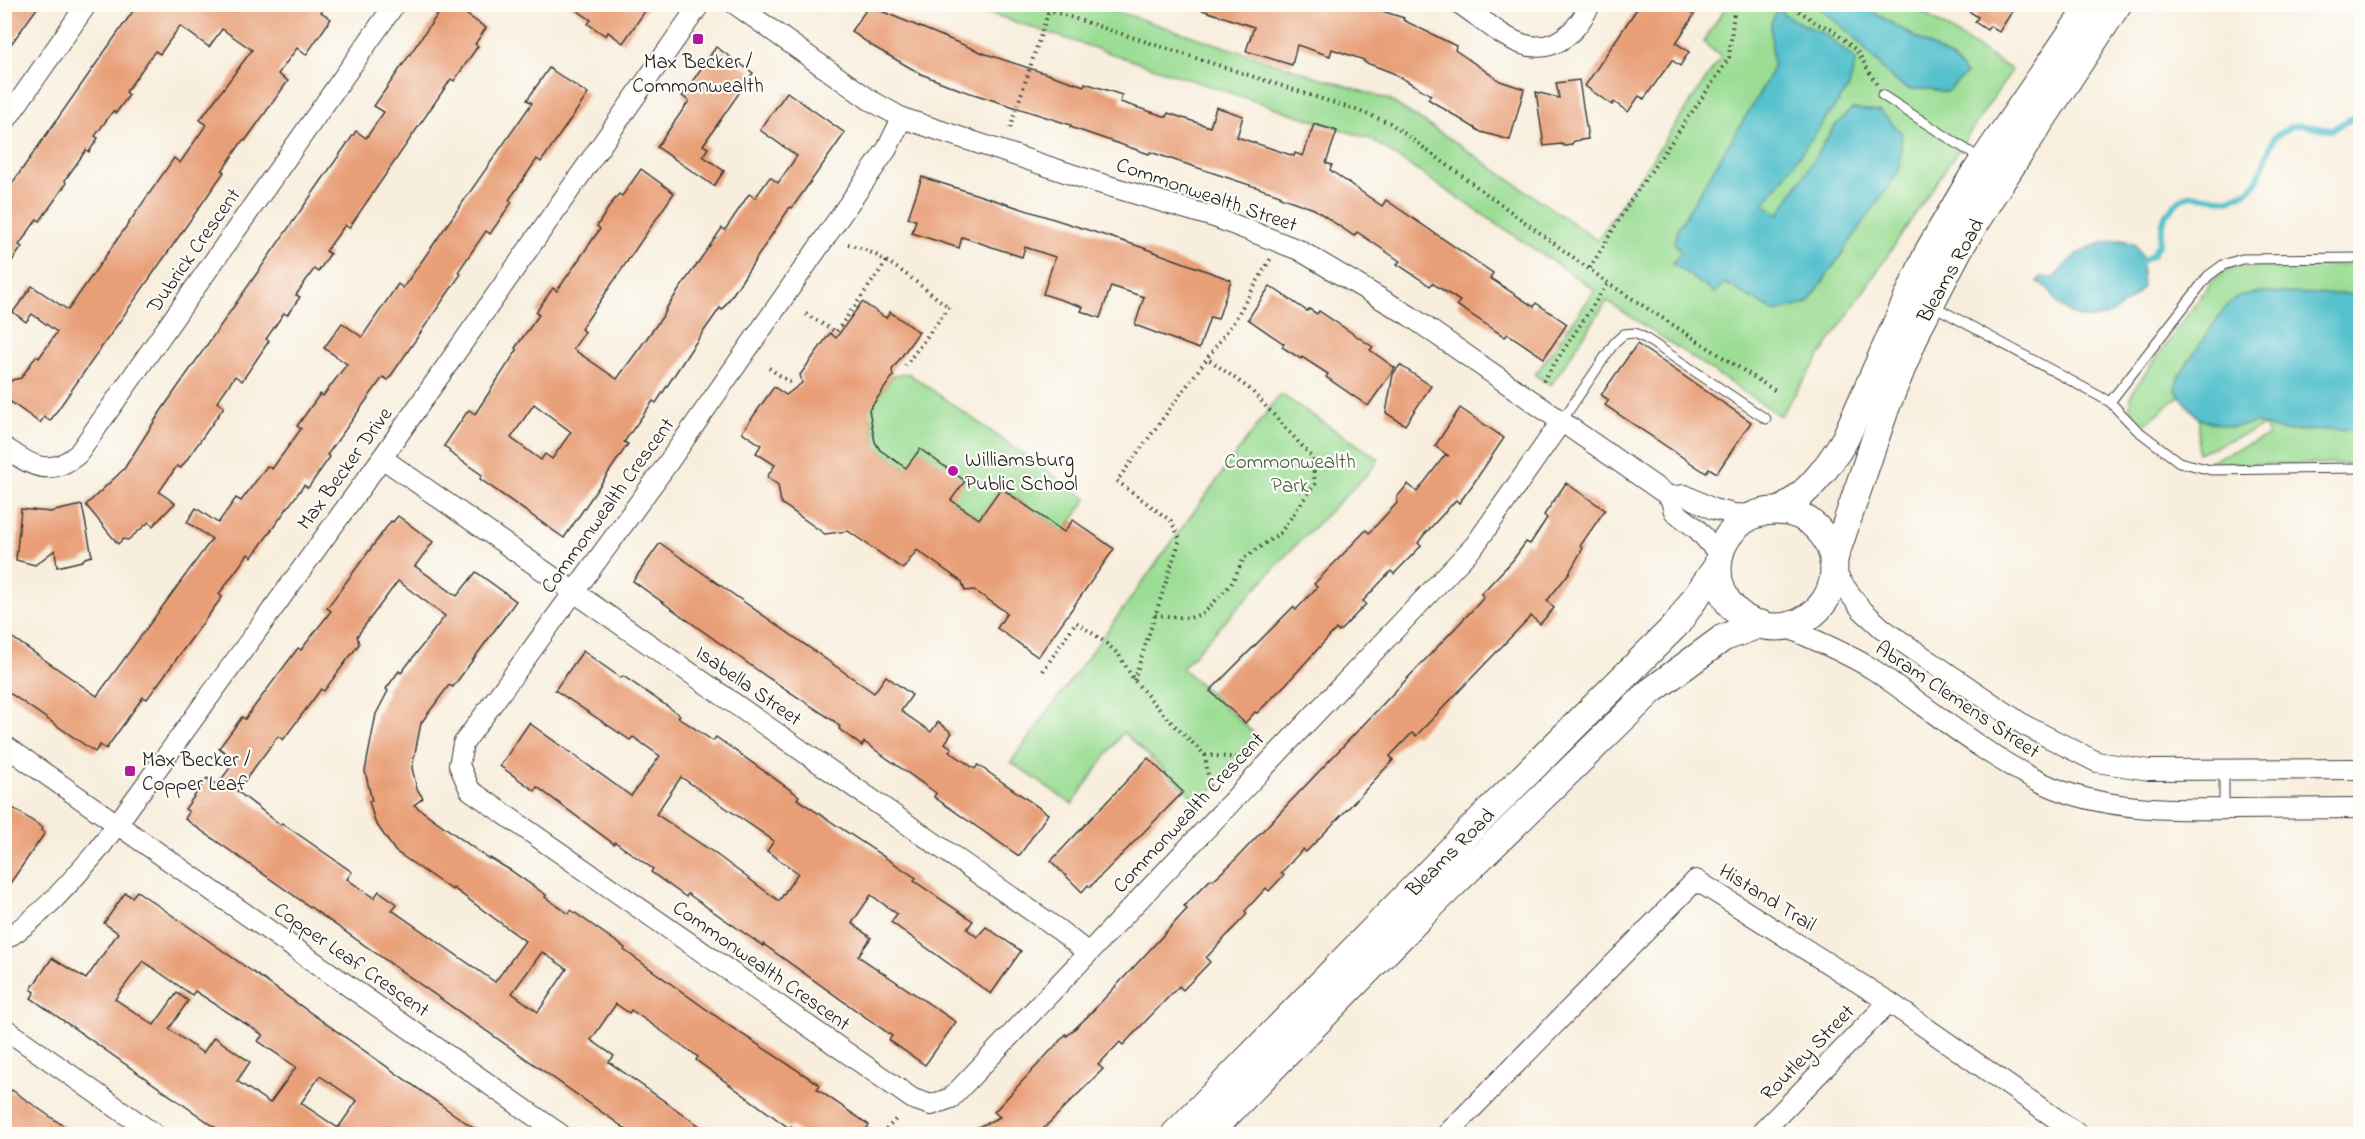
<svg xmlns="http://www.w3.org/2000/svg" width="2365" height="1139" font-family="'Indie Flower',sans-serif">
<rect width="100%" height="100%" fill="#fdfcf7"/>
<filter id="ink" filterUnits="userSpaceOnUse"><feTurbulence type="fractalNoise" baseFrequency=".0167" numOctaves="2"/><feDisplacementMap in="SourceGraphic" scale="12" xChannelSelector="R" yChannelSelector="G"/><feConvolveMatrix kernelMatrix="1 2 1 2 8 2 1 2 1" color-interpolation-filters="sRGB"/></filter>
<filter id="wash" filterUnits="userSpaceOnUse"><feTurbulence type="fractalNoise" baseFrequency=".008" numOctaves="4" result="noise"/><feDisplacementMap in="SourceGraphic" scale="24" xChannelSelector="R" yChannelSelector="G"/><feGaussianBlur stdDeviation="1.35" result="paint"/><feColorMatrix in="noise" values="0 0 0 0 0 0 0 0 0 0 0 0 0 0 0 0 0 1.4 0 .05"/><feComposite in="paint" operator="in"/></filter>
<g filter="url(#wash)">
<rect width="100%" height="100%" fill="#f8eedd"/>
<g fill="#9bdd94" stroke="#5c7c58" stroke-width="1.5" fill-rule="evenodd">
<path d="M964 5H1097L1389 100 1455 142 1597 240 1721 57 1703 42 1727 5H1816L1854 37 1891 78 1908 89H1931L1946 92 1953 59 1861 5H1911L2012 70 1780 416 1607 301 1551 385 1535 375 1595 290 1370 139ZM1778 9 1791 19 1824 34 1849 87 1764 204 1779 215 1835 126 1899 171 1808 303 1776 312 1725 283 1672 264 1681 252 1773 68 1771 23Z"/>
<path d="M2360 264V294L2252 293 2178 377 2176 387 2180 395 2142 427C2129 415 2127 405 2134 389L2212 281 2225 270 2236 267Z"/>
<path d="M908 373 1087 499 1064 532 1001 488 979 519 876 447 871 418 856 408 880 394 893 376Z"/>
<path d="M1280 394 1379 459 1371 470 1293 548 1182 668 1260 739 1199 803 1123 732 1072 804 1011 762Z"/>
<path d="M2199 419 2232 427 2256 423 2283 431 2360 429V464H2207L2209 461 2268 436 2264 426 2198 453Z"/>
</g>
<g fill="#54c1cd" stroke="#386e74" stroke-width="1.5">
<path d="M1816 5H1861L1953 59 1966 74 1946 92 1931 89H1908L1891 78 1854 37Z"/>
<path d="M1777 9 1791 19 1824 34 1856 60 1849 87 1764 204 1779 214 1835 126 1852 109 1880 111 1902 133 1899 171 1808 303 1776 312 1725 283 1714 293 1672 263 1681 252 1674 242 1678 228 1758 96 1773 68 1771 23Z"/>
<path d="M2123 240 2136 245 2141 255 2143 287C2119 314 2090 333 2059 305 2054 301 2055 298 2052 293 2049 288 2042 285 2037 282L2041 277 2054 278C2074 252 2090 243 2123 240Z"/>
<path d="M2252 293 2360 294V429L2283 431 2256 423 2232 427 2199 419 2176 391 2178 377 2224 309 2238 296Z"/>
</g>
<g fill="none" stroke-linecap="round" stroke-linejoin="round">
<path stroke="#54c1cd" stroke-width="6" d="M2137 264 2153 255 2159 242 2165 215 2182 198 2191 195 2229 200 2251 189 2257 181 2274 137 2293 126 2302 125 2331 130 2360 114"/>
</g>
<g id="blocks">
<g fill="#e89f77" fill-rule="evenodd">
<path d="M4 4H40L4 54Z"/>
<path d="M138 4H228L237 11 242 4H327L321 12 331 19 306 55 297 48 278 74 288 81 245 141 243 140 222 171 224 172 50 421 44 417 40 423 4 397 8 392 7 386 12 380 21 378 36 356 39 358 57 332 32 314 26 322 13 312 32 286 68 310 174 158 180 163 206 125 200 120 252 50 222 29 209 47 180 26 160 54 155 51 126 92 129 95 116 113 113 111 95 136 98 138 89 152 86 150 65 180 66 184 40 221 37 219 19 245 22 247 4 272V195Z"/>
<path d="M568 4H650L623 43 608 32 606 36 588 24 591 20Z"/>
<path d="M1197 4H1360L1404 18 1403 20 1456 46 1455 50 1500 81 1524 89 1510 140 1481 132 1428 99 1431 95 1393 73 1364 62V60L1332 49 1330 56 1297 45 1292 65 1246 51 1254 27 1196 8Z"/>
<path d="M1640 4H1696L1691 12 1694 15 1676 43 1689 52 1680 66 1672 60 1644 99 1639 96 1628 112 1614 102 1612 105 1585 86Z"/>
<path d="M1958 4H2017L1999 32 1990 26 1987 30 1975 22 1978 17Z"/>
<path d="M869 6 983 53 1084 86 1085 83 1122 95 1120 102 1167 117 1168 113 1210 127 1216 107 1243 116 1237 137 1294 156 1295 153 1303 156 1314 124 1337 131 1326 163 1332 165 1330 170 1382 206 1386 200 1493 273 1490 278 1534 307 1536 303 1567 324 1544 358 1508 334 1505 337 1457 305 1460 301 1432 283 1430 286 1420 279 1397 264 1400 261 1357 232 1354 236 1314 209 1280 197V195L1150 152 1149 154 1070 127 1071 125 961 90 921 74 874 47 851 31Z"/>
<path d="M442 8 452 15 457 8 486 28 475 44 478 46 454 81 451 79 349 228 345 225 326 251 330 254 318 272 314 269 296 295 300 297 287 315 284 313 266 339 269 341 242 381 235 376 217 402 224 407 181 468 177 466 159 492 175 503 153 526 149 522 128 540 123 539 118 544 86 505 124 469 161 411 356 131 366 138 384 112 374 106Z"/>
<path d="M716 47 753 73 703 145 708 148 703 156 724 171 714 186 657 147 689 101 682 96Z"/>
<path d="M549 68 588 94 541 162 537 159 509 200 512 202 490 234 486 231 458 272 461 274 388 380 383 377 327 455 330 457 308 488 304 485 252 557 248 554 219 594 222 597 147 699 143 697 106 749 100 745 95 752 4 689V632L97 696 212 539 187 522 196 508 218 523 236 498 241 501 267 466 272 469 301 429 297 426 320 394 323 396 347 364 324 348 342 323 362 337 398 284 403 288 532 103 527 100Z"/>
<path d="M1579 80 1588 139 1574 141 1571 145 1565 146 1561 144 1544 146 1536 92 1559 98 1556 83Z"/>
<path d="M787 92 845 133 792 208 790 207 737 288 722 310 720 308 692 348 656 403 653 401 624 442 628 444 564 538 480 479 482 475 449 452 450 450 444 446 467 412 469 410 475 414 517 350 515 348 539 315 536 312 553 288 557 291 600 229 597 226 611 204 619 194 622 196 641 169 674 193 581 329 585 332 573 349 617 379 660 320 666 311 665 310 722 228 725 230 749 194 755 198 770 177 778 183 797 156 760 130ZM534 404 571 432 552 459 545 454 541 460 511 438Z"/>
<path d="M922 177 1138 246 1231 280 1218 319 1210 317 1199 349 1135 325 1144 297 1111 286 1100 318 1081 311 1083 307 1043 294 1055 257 1025 247 1022 257 962 237 959 248 912 233 916 220 908 218Z"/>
<path d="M1270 286 1307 311 1309 309 1317 314 1319 311 1373 347 1370 350 1395 368 1368 406 1326 377 1328 374 1302 357 1301 359 1282 347 1284 344 1248 319Z"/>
<path d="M862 302 886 318 890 312 919 332 892 370 893 376 869 410 875 442 880 450 906 468 920 449 965 481 951 500 979 519 1001 488 1064 532 1073 520 1114 549 1038 657 997 628 1007 613 974 590 965 591 962 582 917 550 903 569 848 531 825 534 781 503 778 485 767 477 775 465 756 453 761 445 742 432 774 387 786 395 802 383 800 375 830 333 836 338Z"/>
<path d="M1637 344 1751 422 1717 473 1709 468 1706 473 1605 405 1609 400 1601 395Z"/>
<path d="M1400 365 1431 386 1405 425 1386 413 1393 374Z"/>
<path d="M1460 408 1504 438 1471 487 1459 503 1456 500 1423 536 1418 543 1421 546 1394 574 1391 571 1363 601 1366 604 1339 632 1336 629 1287 683 1257 713 1255 712 1245 723 1210 691 1293 607 1296 610 1317 587 1314 584 1347 550 1366 530 1369 533 1397 503V497L1408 484 1417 492 1445 455 1449 456 1435 446Z"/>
<path d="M1566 483 1605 510 1580 546 1583 548 1569 573 1547 601 1554 608 1540 624 1531 616 1416 736 1412 733 1390 756 1393 760 1358 798 1306 852 1303 849 1281 873 1284 875 1269 891 1266 888 1245 911 1247 914 1206 958 1210 962 1183 990 1179 986 1123 1045 1120 1042 1098 1065 1103 1069 1038 1134H963L1000 1117 994 1112 1066 1034 1067 1036 1087 1017 1145 955 1187 909 1184 906 1211 879 1213 880 1232 863 1478 604 1484 597 1481 594 1513 560 1526 542 1530 544 1547 518 1544 515Z"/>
<path d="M82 505 92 556 85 558 82 561 57 567 55 550 35 565 16 560 21 509 50 512Z"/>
<path d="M398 516 433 542 415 566 457 596 476 572 516 601 453 687 449 685 421 723 412 768 417 789 423 798 414 805 489 859 490 858 510 870 546 895 545 897 569 914 571 910 625 948 624 950 731 1027 820 1085 817 1089 869 1125 863 1134H802L791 1126 789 1128 696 1060 698 1057 693 1053 637 1014 631 1010 629 1013 616 1004 591 1040 614 1056 609 1062 711 1134H633L185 819 189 812 185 809 207 778 217 785 236 760 219 748 242 717 245 719 298 648 301 650 331 611 327 608 391 521 393 522ZM398 581 445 616 401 673 399 671 386 689 388 691 376 714 365 771 372 801H369L375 822 395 851 452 890 453 888 525 941 495 982 392 910 397 904 379 891 374 898 347 879 352 872 282 823 281 825 237 791 278 736 283 740 321 689 324 691 359 644 357 636ZM542 952 567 969 538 1012 512 993Z"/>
<path d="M660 543 874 693 886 676 912 695 901 711 931 732 938 722 952 733 945 743 952 748 949 751 975 769 978 765 1048 814 1019 856 934 797 936 793 864 742 862 746 839 729 840 727 834 721 767 677 633 581Z"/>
<path d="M583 651 621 678 623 676 680 715 678 717 713 741 716 737 799 796 797 799 916 878 914 881 973 921 967 929 977 937 986 927 1021 951 991 994 891 922 897 914 871 895 852 923 871 938 858 956 956 1022 925 1065 889 1040 892 1036 763 944V946L688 894 686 897 651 872 653 869 615 842 614 844 537 787 535 791 500 766 529 723 631 796 660 756 633 737 630 740 555 690ZM681 777 774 841 767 851 798 873 779 901 713 852 656 814Z"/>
<path d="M1148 758 1183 792 1090 887 1088 885 1082 892 1051 861Z"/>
<path d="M4 802 43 828 41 830 45 833 4 892Z"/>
<path d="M137 891 192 929 482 1134H225L31 998 35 992 31 989 52 958 86 979 118 933 104 923 125 893 132 897ZM143 961 192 995 195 991 263 1035 258 1041 296 1067 270 1103 237 1081 250 1062 214 1037 203 1053 169 1029 188 1001 177 993 154 1025 115 999ZM320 1076 357 1101 338 1128 301 1103Z"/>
<path d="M12 1090 42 1111 75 1134H4V1101Z"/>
</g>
</g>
</g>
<g filter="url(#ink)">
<use href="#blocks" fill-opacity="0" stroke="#3d3c39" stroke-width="1.5"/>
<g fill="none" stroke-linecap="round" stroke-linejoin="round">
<defs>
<g id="lane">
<path d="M1882 95 1981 159"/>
<path d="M1932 305 2110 402 2137 430 2179 462 2211 470 2360 468"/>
<path d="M2110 402 2208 276 2223 265 2242 259 2360 258"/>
<path d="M1561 422 1615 342 1624 334 1635 333 1645 338 1766 419"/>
<path d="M2224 809V770"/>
</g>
<g id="street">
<path d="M735 4 870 100 902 118 1092 181 1217 218 1299 250 1410 316 1670 497 1674 511 1697 529 1719 554"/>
<path d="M1460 4C1495 27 1532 70 1572 31 1580 24 1585 13 1591 4"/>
<path d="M902 118 887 149 663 470 463 744 459 765 470 790 913 1099 931 1105 951 1098 1475 545 1561 422"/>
<path d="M4 123 87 4"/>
<path d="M4 447C32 466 49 478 78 454L395 4"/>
<path d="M382 458 1059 930 1088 953"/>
<path d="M1670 497 1685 495 1713 509 1734 514 1755 515"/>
<path d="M1834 572 1861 609 1883 629 2024 725 2097 762 2149 770 2360 769"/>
<path d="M1784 626C1814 640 1846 652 1874 670 1930 708 1982 755 2045 784 2104 811 2169 810 2233 809 2275 809 2318 808 2360 808"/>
<path d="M4 745 560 1134"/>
<path d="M4 940C42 916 70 883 99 849L382 458 700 4"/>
<path d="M4 1028 154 1134"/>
<path d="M1447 1134 1696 880 1889 1002 2078 1134"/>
<path d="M1760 1134 1889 1002"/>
</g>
<g id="secondary">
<path d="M1780 511C1809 492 1827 469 1845 439L1929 250 1971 179 2091 4"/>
<circle cx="1776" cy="569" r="58"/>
<path d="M1833 562 1886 407 1920 324 1958 251 1991 197 2118 4"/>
<path d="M1175 1134 1470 830 1677 624 1718 565"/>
<path d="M1208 1134 1423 914 1651 691 1723 638 1761 624"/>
</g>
</defs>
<use href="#lane" stroke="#3d3c39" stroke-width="11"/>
<use href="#street" stroke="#3d3c39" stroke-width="22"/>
<use href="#secondary" stroke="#3d3c39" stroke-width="29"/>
<g stroke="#3d3c39" stroke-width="4" stroke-dasharray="1.5 4.5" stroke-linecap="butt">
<path d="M1030 4 1356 110 1390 123 1608 283 1777 392"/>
<path d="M1789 4 1818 24 1831 29 1857 51 1877 85"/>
<path d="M1010 128 1051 4"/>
<path d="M848 244C886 254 917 284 949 307L905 366"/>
<path d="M1590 268 1631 200 1722 69 1729 57 1735 4"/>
<path d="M806 314 836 332 887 261"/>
<path d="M769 368 791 383"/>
<path d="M1543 381 1608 283"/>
<path d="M1155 615 1190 618 1204 613 1231 584 1244 558 1280 533 1315 484 1312 457 1251 390 1207 358"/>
<path d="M1043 671 1076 622 1105 642 1119 655 1134 680 1165 716 1205 755 1210 790"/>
<path d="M1134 680 1180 539 1171 521 1117 481 1233 323 1271 258"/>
<path d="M1205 755 1240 758"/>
<path d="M882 1134 896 1119"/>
</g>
<use href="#lane" stroke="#fff" stroke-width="9"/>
<use href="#street" stroke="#fff" stroke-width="20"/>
<use href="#secondary" stroke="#fff" stroke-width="27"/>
</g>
</g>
<g fill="#b5179e" stroke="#fdfcf7" stroke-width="2">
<rect x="692" y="33" width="12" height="12" rx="3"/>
<circle cx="953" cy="471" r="6"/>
<rect x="124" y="765" width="12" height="12" rx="3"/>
</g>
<g text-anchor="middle" stroke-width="4.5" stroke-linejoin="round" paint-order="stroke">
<g font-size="21" fill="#1c1c1c" stroke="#fdfcf7" text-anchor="start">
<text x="698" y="68" text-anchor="middle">Max Becker /<tspan x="698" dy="24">Commonwealth</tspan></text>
<text x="965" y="466">Williamsburg<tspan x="965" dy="24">Public School</tspan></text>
<text x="142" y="766">Max Becker /<tspan x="142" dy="24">Copper Leaf</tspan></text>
</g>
<g font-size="21" fill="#1c1c1c" stroke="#fdfcf7">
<text transform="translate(1207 194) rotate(19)" y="7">Commonwealth Street</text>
<text transform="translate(193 250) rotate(-55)" y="7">Dubrick Crescent</text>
<text transform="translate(1950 270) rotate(-61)" y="7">Bleams Road</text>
<text transform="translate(344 468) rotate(-54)" y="7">Max Becker Drive</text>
<text transform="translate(607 505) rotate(-54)" y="7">Commonwealth Crescent</text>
<text transform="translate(749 685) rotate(35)" y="7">Isabella Street</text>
<text transform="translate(1958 699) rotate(34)" y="7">Abram Clemens Street</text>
<text transform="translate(1188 812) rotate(-47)" y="7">Commonwealth Crescent</text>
<text transform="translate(1450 852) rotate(-45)" y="7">Bleams Road</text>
<text transform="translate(1768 897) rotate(32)" y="7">Histand Trail</text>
<text transform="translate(352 959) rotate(35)" y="7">Copper Leaf Crescent</text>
<text transform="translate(762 965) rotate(35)" y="7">Commonwealth Crescent</text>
<text transform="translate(1807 1052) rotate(-46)" y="7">Routley Street</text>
</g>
<g font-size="21" fill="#486046" stroke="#fdfcf7">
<text x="1290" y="468">Commonwealth<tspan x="1290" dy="24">Park</tspan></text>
</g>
</g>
<rect width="2365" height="1139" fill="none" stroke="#fdfcf7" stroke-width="24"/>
</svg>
